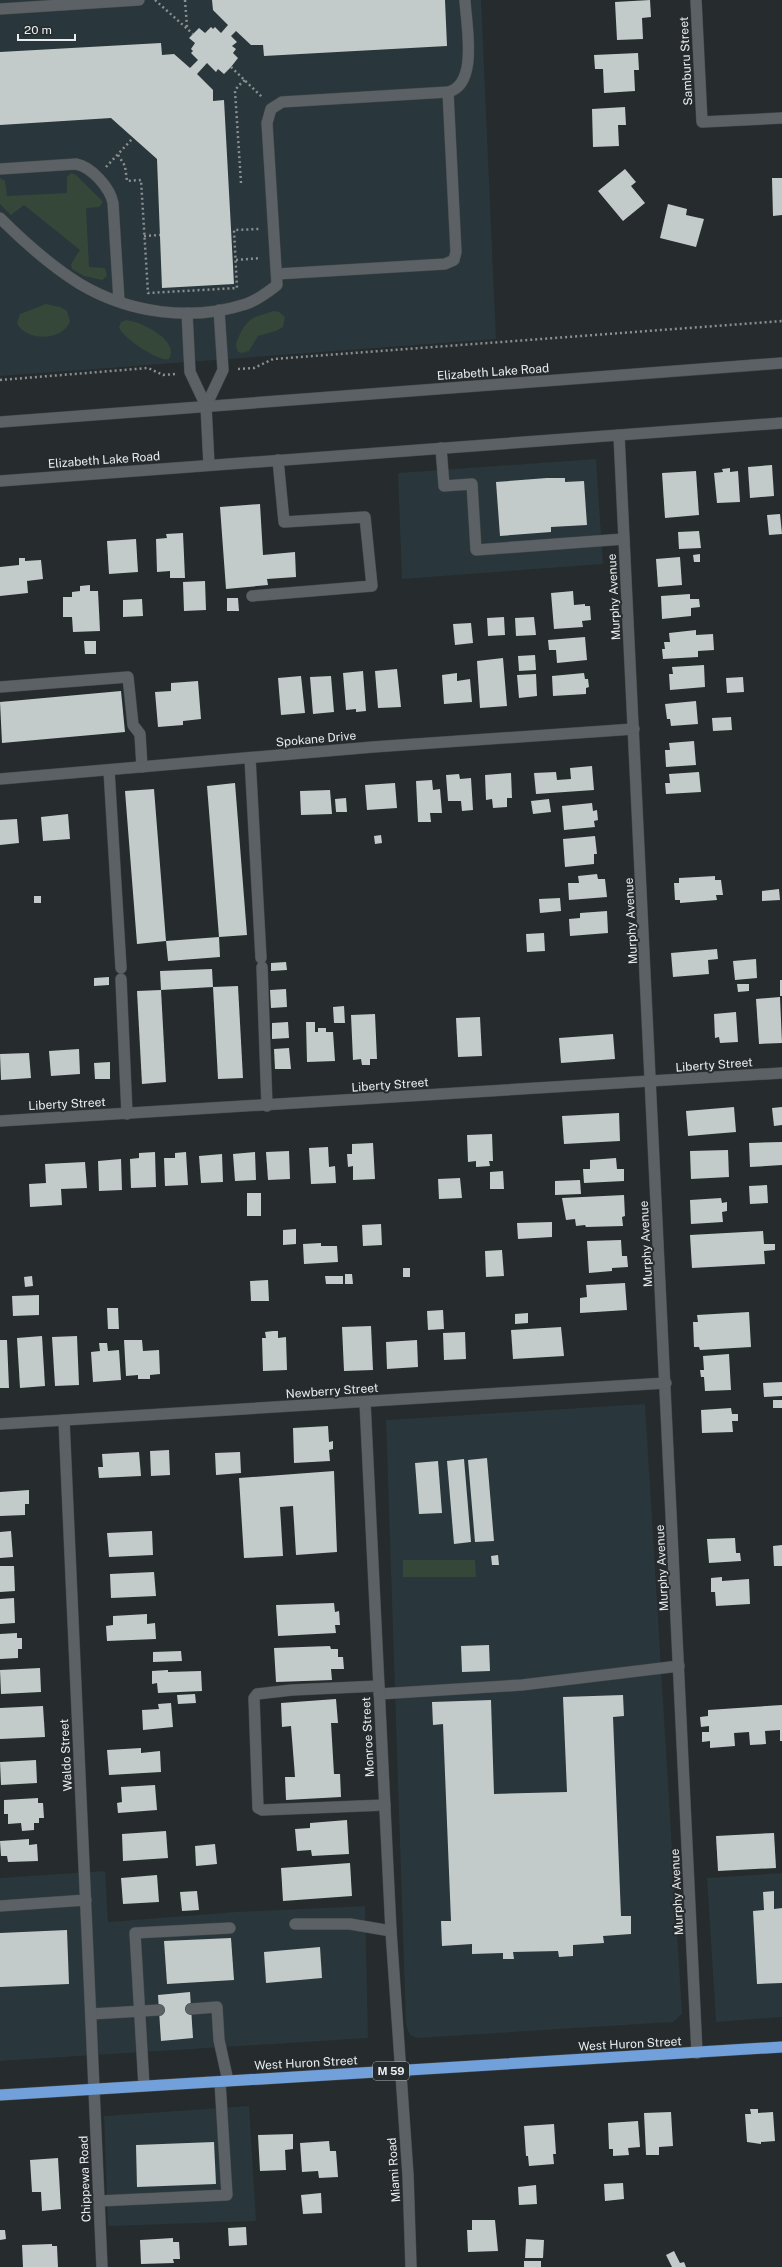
<svg xmlns="http://www.w3.org/2000/svg" width="782" height="2267" font-family="'Public Sans',sans-serif">
<rect width="100%" height="100%" fill="#262b2d"/>
<g fill="#29363b">
<path d="M0 0H481L496 339 0 376Z"/>
<path d="M596 459 603 564 402 579 398 473Z"/>
<path d="M645 1404 682 2014 673 2022 417 2038 410 2035 406 2025 386 1420Z"/>
<path d="M105 1871 108 1922 236 1912 365 1906 368 2038 0 2061V1878Z"/>
<path d="M782 1873V2017L716 2022 707 1878Z"/>
<path d="M249 2106 256 2221 108 2226 104 2116Z"/>
</g>
<g fill="#354739">
<path d="M71 173 76 175 103 202 99 207 86 208 89 267 105 268 107 276 102 280 84 276 72 269 71 264 80 250 24 205 11 215 0 204V178L5 181 7 196 67 193V177Z"/>
<path d="M46 304 60 307 67 311 70 321C64 341 25 342 17 323L20 314Z"/>
<path d="M274 311 279 312 285 317 283 327 276 331 258 336 249 351 242 353 238 352C235 346 236 342 239 336 248 317 254 317 274 311Z"/>
<path d="M126 320C140 321 180 340 169 359 160 363 121 337 119 327L121 322Z"/>
<path d="M403 1560H475L476 1577H403Z"/>
</g>
<g fill="#c3cbca">
<path d="M212 0H445L447 46 264 56 263 45H251L236 31 231 36 237 42 232 46 236 49 233 53 238 58 231 67 224 74 218 69 216 72 207 63 197 74 213 90V101L224 100 234 284 162 288 157 159 111 118 0 125V52L161 43 162 55 174 54 190 68 198 60 191 53 193 51 191 49 195 43 189 38 199 28 205 33 211 27 213 29 215 27 221 33 228 25 213 10Z"/>
<path d="M650 0 651 17 642 18 643 39 617 40 615 2Z"/>
<path d="M638 53 639 70H634L635 91 604 93 603 69H595L594 55Z"/>
<path d="M625 107 626 125H618L619 146 593 147 592 109Z"/>
<path d="M625 169 636 182 631 186 645 203 623 221 598 191Z"/>
<path d="M772 178H782V215L773 216Z"/>
<path d="M668 204 687 209 686 215 704 219 696 247 660 238Z"/>
<path d="M772 465 774 496 750 498 748 467Z"/>
<path d="M730 468V472L738 471 740 502 717 503 714 473 723 472 722 469Z"/>
<path d="M696 471 699 515 665 518 662 473Z"/>
<path d="M547 478H565V482L584 481 587 525 551 527V532L500 536 496 482Z"/>
<path d="M260 504 263 555 295 552 296 577 267 579 268 585 226 589 220 507Z"/>
<path d="M780 514 782 534 769 535 767 515Z"/>
<path d="M699 531 701 548 679 549 678 532Z"/>
<path d="M183 533 185 578H170V571L157 572 156 539 167 538 166 534Z"/>
<path d="M136 539 138 572 109 574 107 541Z"/>
<path d="M700 554V562H694L693 555Z"/>
<path d="M680 557 682 585 658 587 656 559Z"/>
<path d="M19 558H25V561L41 560 43 579 27 581 28 593 0 596V567L19 565Z"/>
<path d="M205 581 206 610 184 611 183 582Z"/>
<path d="M90 585V591H98L100 631 73 632 72 617H63V597H72V592L80 591V586Z"/>
<path d="M573 591 574 605 585 604V606H590L591 620 582 621 583 627 554 629 551 593Z"/>
<path d="M690 594V599H699L700 607 691 608V616L662 619 661 596Z"/>
<path d="M227 598H238L239 611H227Z"/>
<path d="M142 599 143 616 123 617V600Z"/>
<path d="M504 617 505 635 488 636 487 618Z"/>
<path d="M534 617 536 635 516 636 515 618Z"/>
<path d="M471 623 473 643 455 645 453 624Z"/>
<path d="M696 630V635L713 634 714 650 698 651V657L663 659 662 649H665L664 642H670L669 633Z"/>
<path d="M585 637 587 660 557 663 556 650H549L548 640Z"/>
<path d="M84 641H96V654H85Z"/>
<path d="M535 655 536 670 519 671 518 656Z"/>
<path d="M503 658 507 706 480 708 477 661Z"/>
<path d="M704 665 705 687 670 690 669 674H673L672 667Z"/>
<path d="M397 669 401 707 378 708 375 671Z"/>
<path d="M363 671 366 711 356 712V709L346 710 343 673Z"/>
<path d="M457 673V681L470 679 472 702 444 704 442 675Z"/>
<path d="M584 673 585 679H588L589 687 586 688V694L553 696 552 676Z"/>
<path d="M536 674 537 696 519 698 517 675Z"/>
<path d="M301 676 305 713 281 715 278 678Z"/>
<path d="M331 676 334 712 313 714 310 677Z"/>
<path d="M743 677 744 692 727 693 726 678Z"/>
<path d="M198 681 201 719 183 721V725L158 727 155 692 171 691V683Z"/>
<path d="M121 691 125 732 2 743 0 702Z"/>
<path d="M696 701 698 724 671 726 670 719H667L665 704Z"/>
<path d="M731 717 732 730 713 731 712 718Z"/>
<path d="M694 741 696 765 666 767 665 750H670L669 743Z"/>
<path d="M592 766 594 790 536 794 534 773 556 772 557 780 571 779 570 768Z"/>
<path d="M699 772 701 792 666 794 665 783H670L669 774Z"/>
<path d="M511 773 512 798H507V807L493 808 492 799 486 800 485 775Z"/>
<path d="M459 774 460 779 471 778 473 810 462 811 461 801H448L446 775Z"/>
<path d="M432 780 433 790 440 789 442 813H430L431 822H418L416 781Z"/>
<path d="M235 783 247 935 219 937 207 786Z"/>
<path d="M395 783 397 808 367 810 365 785Z"/>
<path d="M154 789 166 941 219 937 220 957 168 961 166 941 137 944 125 791Z"/>
<path d="M330 790 332 814 301 815 300 791Z"/>
<path d="M346 798 347 812H336L335 799Z"/>
<path d="M549 799 551 812 533 814 531 801Z"/>
<path d="M592 803 593 811 597 810 598 820 594 821 595 827 564 830 562 806Z"/>
<path d="M68 814 70 839 43 841 41 817Z"/>
<path d="M17 819 19 843 0 845V820Z"/>
<path d="M381 835 382 843 375 844 374 836Z"/>
<path d="M595 836 597 854H594V864L565 867 563 839Z"/>
<path d="M597 874 598 879H605L607 897 569 900 568 883H579L578 876Z"/>
<path d="M715 876V880H721L723 895H716L717 900 680 903V900H675L674 883H679V878Z"/>
<path d="M779 889 780 900 762 901V891Z"/>
<rect x="34" y="896" width="7" height="7"/>
<path d="M560 898 561 911 540 913 539 899Z"/>
<path d="M607 911 608 933 570 936 569 919 580 918V913Z"/>
<path d="M544 933 545 951 527 952 526 934Z"/>
<path d="M717 949 718 959 708 960 709 974 673 977 671 953Z"/>
<path d="M756 959 757 978 735 980 733 961Z"/>
<path d="M286 962 287 970 271 971V963Z"/>
<path d="M212 969 213 987 161 990 160 971Z"/>
<path d="M109 977V985L94 986V978Z"/>
<rect x="780" y="980" width="2" height="16"/>
<path d="M737 984H749V991L738 992Z"/>
<path d="M238 986 243 1078 218 1079 213 987Z"/>
<path d="M286 989 287 1007 271 1008 270 990Z"/>
<path d="M161 990 166 1082 142 1084 137 991Z"/>
<path d="M780 997 782 1043 759 1044 756 999Z"/>
<path d="M344 1006 345 1023H334L333 1007Z"/>
<path d="M736 1012 738 1042 720 1043 719 1037 715 1038 714 1014Z"/>
<path d="M375 1014 377 1059H370V1065H362L361 1059 353 1060 351 1015Z"/>
<path d="M480 1017 482 1056 458 1057 456 1018Z"/>
<path d="M288 1022 289 1038 272 1039V1023Z"/>
<path d="M306 1022H315V1032H318V1028H326V1032H333L335 1061 307 1062Z"/>
<path d="M613 1034 615 1059 561 1063 559 1038Z"/>
<path d="M289 1048 291 1069H275L274 1049Z"/>
<path d="M79 1049 80 1074 51 1076 49 1051Z"/>
<path d="M29 1053 31 1078 1 1080 0 1054Z"/>
<path d="M110 1062V1079H95L94 1063Z"/>
<path d="M734 1107 736 1132 688 1136 686 1111Z"/>
<path d="M782 1107V1125L774 1126 772 1108Z"/>
<path d="M619 1113 620 1141 564 1144 562 1116Z"/>
<path d="M492 1134 493 1161H489L490 1166 476 1167V1161L468 1162 467 1135Z"/>
<path d="M782 1142V1165L750 1167 749 1143Z"/>
<path d="M373 1143 375 1179 353 1180V1166L348 1167 347 1154H352V1144Z"/>
<path d="M328 1147 329 1167 335 1166 336 1183 311 1184 309 1148Z"/>
<path d="M728 1150 729 1177 691 1179 690 1151Z"/>
<path d="M289 1151 290 1179 268 1180 266 1152Z"/>
<path d="M155 1152 156 1187 131 1188 130 1159 139 1158V1153Z"/>
<path d="M186 1152 188 1185 165 1186 164 1158H175V1153Z"/>
<path d="M255 1152 256 1180 235 1181 233 1154Z"/>
<path d="M222 1154 223 1182 201 1183 199 1156Z"/>
<path d="M616 1158 617 1169H624V1181L584 1183 583 1169H590V1160Z"/>
<path d="M121 1159 122 1190 99 1191 98 1161Z"/>
<path d="M85 1162 87 1188 61 1189 62 1205 30 1207 29 1184 46 1183 45 1164Z"/>
<path d="M503 1171 504 1189H490V1172Z"/>
<path d="M460 1178 462 1198 439 1199 438 1179Z"/>
<path d="M580 1180 581 1194 555 1195V1181Z"/>
<path d="M767 1185 768 1203 750 1204 749 1186Z"/>
<rect x="247" y="1193" width="14" height="23"/>
<path d="M624 1195 625 1216 622 1217 623 1226 586 1227 585 1225 576 1226 575 1219 566 1220 562 1198Z"/>
<path d="M721 1198 722 1203 727 1202V1211L722 1212 723 1222 691 1224 690 1200Z"/>
<path d="M552 1222V1237L518 1239 517 1223Z"/>
<path d="M381 1224 382 1245 363 1246 362 1225Z"/>
<path d="M296 1229V1244L283 1245V1230Z"/>
<path d="M763 1231 764 1244H775V1250L764 1251 765 1264 692 1268 690 1235Z"/>
<path d="M621 1240 622 1256H627L628 1267 612 1268V1271L589 1273 587 1241Z"/>
<path d="M321 1243V1246H337L338 1262 304 1264 303 1244Z"/>
<path d="M502 1250 504 1276 486 1277 485 1251Z"/>
<rect x="403" y="1268" width="7" height="9"/>
<path d="M345 1274H352L353 1284H345Z"/>
<path d="M32 1276 33 1286 25 1287 24 1277Z"/>
<path d="M325 1276H343V1284H326Z"/>
<path d="M268 1280 269 1301H251L250 1281Z"/>
<path d="M625 1283 627 1310 580 1313V1298L587 1297 586 1285Z"/>
<path d="M39 1295V1315L13 1316 12 1296Z"/>
<path d="M107 1308H118L119 1329H108Z"/>
<path d="M443 1310 444 1329 428 1330 427 1311Z"/>
<path d="M749 1312 751 1347 700 1350 699 1347H694L693 1322H698L697 1315Z"/>
<path d="M528 1313V1323L515 1324V1314Z"/>
<path d="M371 1326 373 1370 344 1371 342 1327Z"/>
<path d="M561 1327 564 1356 513 1359 511 1330Z"/>
<path d="M273 1331H278V1338L286 1337 287 1370 263 1371 262 1338H266L265 1332Z"/>
<path d="M465 1332 466 1359 444 1360 443 1333Z"/>
<path d="M42 1336 45 1386 20 1388 17 1338Z"/>
<path d="M77 1336 79 1385 55 1386 52 1337Z"/>
<path d="M0 1340H7L9 1388H0Z"/>
<path d="M124 1340H142L143 1351 159 1350 160 1374 150 1375V1379H138V1375L126 1376Z"/>
<path d="M417 1340 418 1367 387 1369 386 1342Z"/>
<path d="M99 1343H107L108 1351 119 1350 121 1380 93 1382 91 1352 100 1351Z"/>
<path d="M729 1354 731 1390 705 1391 704 1377H701L700 1370H704L703 1356Z"/>
<path d="M782 1382V1396L764 1397 763 1383Z"/>
<rect x="773" y="1400" width="9" height="8"/>
<path d="M731 1408 732 1414H738V1421H732L733 1432 702 1433 701 1410Z"/>
<path d="M328 1426 329 1442 333 1441V1449L329 1450 330 1461 294 1463 293 1428Z"/>
<path d="M169 1450 170 1475 151 1476 150 1451Z"/>
<path d="M139 1452 141 1476 99 1478 98 1467H103L102 1454Z"/>
<path d="M240 1452 241 1473 216 1475 215 1453Z"/>
<path d="M487 1458 494 1541 475 1542 468 1460Z"/>
<path d="M464 1459 471 1542 454 1544 447 1461Z"/>
<path d="M438 1461 442 1513 419 1514 415 1463Z"/>
<path d="M334 1471 337 1552 296 1555 293 1506 280 1507 283 1556 244 1558 239 1478Z"/>
<path d="M29 1490V1504H25V1515L0 1516V1492Z"/>
<path d="M11 1531 13 1557 0 1558V1532Z"/>
<path d="M152 1531 153 1555 109 1557 107 1533Z"/>
<path d="M735 1538 736 1553H740L741 1561 709 1563 707 1539Z"/>
<path d="M782 1545V1566H774L773 1546Z"/>
<path d="M498 1555 499 1565H492L491 1556Z"/>
<path d="M0 1566H14L15 1591 0 1592Z"/>
<path d="M154 1572 156 1596 111 1598 110 1574Z"/>
<path d="M722 1577V1581L749 1579 750 1604 716 1606 715 1592H711V1578Z"/>
<path d="M14 1598 15 1623 0 1624V1599Z"/>
<path d="M334 1603 335 1612 339 1611 340 1625H335L336 1633 278 1636 276 1605Z"/>
<path d="M147 1614V1624L155 1623 156 1639 107 1641 106 1626 113 1625V1616Z"/>
<path d="M17 1633V1638H22V1649H18V1658L0 1659V1634Z"/>
<path d="M489 1645 490 1671 462 1672 461 1646Z"/>
<path d="M330 1646 331 1649H338V1657H343L344 1669H331L332 1680 276 1682 274 1648Z"/>
<path d="M181 1651 182 1661 153 1662V1652Z"/>
<path d="M40 1668 41 1692 1 1694 0 1670Z"/>
<path d="M168 1670V1672L201 1671 202 1691 158 1693 157 1683 152 1684V1671Z"/>
<path d="M195 1694 196 1703 178 1704 177 1695Z"/>
<path d="M623 1695 624 1716 613 1717 621 1916H631V1934L603 1936 604 1943 573 1945V1956L559 1957 558 1951 513 1952 514 1959H503V1953L472 1954V1944L442 1946 441 1921H451L443 1724 433 1725 432 1702 491 1700 494 1794 567 1792 563 1697Z"/>
<path d="M336 1699 338 1723H331L334 1774H340L341 1797 286 1800 285 1777H295L291 1726 282 1727 281 1703Z"/>
<path d="M171 1703 173 1727 143 1730 142 1710 159 1709 158 1704Z"/>
<path d="M782 1705V1741H780V1730L765 1731 766 1744 750 1745 749 1732 734 1733 735 1746 710 1748V1741L702 1742V1732H709V1726L701 1727 700 1717 708 1716V1710Z"/>
<path d="M43 1706 45 1737 0 1739V1708Z"/>
<path d="M141 1748V1753L160 1751 161 1772 109 1775 107 1750Z"/>
<path d="M36 1760 37 1783 1 1785 0 1762Z"/>
<path d="M155 1785 157 1810 118 1813 117 1803 122 1802 121 1787Z"/>
<path d="M38 1798V1803H43L44 1818H39V1823H34V1830L22 1831 21 1823 8 1824V1814H4V1800Z"/>
<path d="M347 1820 349 1854 312 1856 311 1850 297 1851 295 1829 310 1828V1823Z"/>
<path d="M166 1831 168 1858 123 1861 122 1834Z"/>
<path d="M774 1833 776 1868 718 1871 716 1836Z"/>
<path d="M29 1839V1845L37 1844 38 1861 8 1862 7 1856H1L0 1841Z"/>
<path d="M215 1844 217 1864 196 1866 195 1846Z"/>
<path d="M350 1863 352 1896 283 1901 281 1868Z"/>
<path d="M157 1875 159 1902 123 1904 121 1878Z"/>
<path d="M197 1891 199 1910 182 1911 180 1892Z"/>
<path d="M774 1891V1909L782 1908V1983L757 1984 753 1911 764 1910 763 1892Z"/>
<path d="M67 1930 69 1984 0 1987V1933Z"/>
<path d="M231 1938 234 1980 167 1984 164 1941Z"/>
<path d="M320 1947 322 1978 266 1983 264 1952Z"/>
<path d="M190 1992 193 2038 161 2041 158 1995Z"/>
<path d="M750 2109H758V2113L773 2112 775 2141 761 2142V2144L747 2142 745 2114H751Z"/>
<path d="M671 2112 673 2146 659 2147V2155H646L644 2113Z"/>
<path d="M638 2121 640 2147 628 2148 629 2155 613 2156V2149H609L608 2123Z"/>
<path d="M554 2124 556 2154H553L554 2164 529 2166 528 2156H526L524 2126Z"/>
<path d="M293 2134V2149L285 2150 286 2170 260 2171 258 2135Z"/>
<path d="M329 2141 330 2151H336L338 2177 319 2178 318 2171 302 2172 300 2143Z"/>
<path d="M214 2142 216 2184 137 2187 136 2145Z"/>
<path d="M58 2158 61 2209 42 2211 41 2192H32L30 2160Z"/>
<path d="M623 2183 624 2199 605 2201 604 2184Z"/>
<path d="M536 2185 537 2204 519 2205 518 2187Z"/>
<path d="M321 2193 322 2213 303 2214 301 2195Z"/>
<path d="M472 2220H495L498 2251 468 2252 467 2230H472Z"/>
<path d="M246 2227 247 2245 229 2246 228 2228Z"/>
<path d="M0 2230H5L6 2239 0 2240Z"/>
<path d="M173 2238V2242H179L180 2259H173L174 2263 141 2264 140 2240Z"/>
<path d="M526 2239 544 2240 543 2258H525Z"/>
<path d="M52 2244V2246H57L58 2267H23L22 2245Z"/>
<path d="M674 2251 680 2263 684 2262 686 2267H672L666 2255Z"/>
<rect x="524" y="2261" width="17" height="6"/>
</g>
<g fill="none" stroke-linecap="round" stroke-linejoin="round">
<defs>
<g id="service">
<path d="M0 9 139 0"/>
<path d="M0 169 76 164C92 167 110 188 113 203L119 301"/>
<path d="M0 218C24 242 51 266 80 284 129 313 191 322 246 304 258 300 268 292 277 285L267 123 271 109 282 102 448 92C479 85 466 24 465 0"/>
<path d="M277 274 445 264 454 260 456 252 448 92"/>
<path d="M187 313 190 372 206 406"/>
<path d="M206 406 223 370 219 310"/>
<path d="M441 448 444 486 472 484 476 550 624 539"/>
<path d="M252 596 372 586 365 517 284 522 278 460"/>
<path d="M0 687 128 677 133 725 140 734 142 767"/>
<path d="M250 758 261 958"/>
<path d="M109 770 121 968"/>
<path d="M262 967 267 1106"/>
<path d="M121 979 127 1114"/>
<path d="M379 1686 292 1690 257 1694 254 1698 258 1808 262 1810 385 1805"/>
<path d="M379 1694 522 1685 679 1666"/>
<path d="M0 1906 86 1900"/>
<path d="M295 1924H350L391 1931"/>
<path d="M191 2009 217 2007 219 2040 228 2081"/>
<path d="M91 2014 159 2010"/>
<path d="M144 2086 135 1933 230 1928"/>
<path d="M99 2201 227 2195 220 2082"/>
</g>
<g id="minor">
<path d="M696 0 702 122 782 118"/>
<path d="M206 406 209 465"/>
<path d="M619 435 697 2053"/>
<path d="M0 481 782 423"/>
<path d="M0 779 373 747 634 729"/>
<path d="M0 1121 782 1073"/>
<path d="M365 1402 391 1931 408 2175 411 2267"/>
<path d="M64 1420 102 2267"/>
<path d="M0 1424 666 1383"/>
</g>
<path id="secondary" d="M0 422 782 363"/>
<path id="trunk" d="M0 2095 782 2047"/>
</defs>
<use href="#service" stroke="#43484a" stroke-width="12"/>
<use href="#minor" stroke="#43484a" stroke-width="12"/>
<use href="#secondary" stroke="#43484a" stroke-width="12"/>
<use href="#trunk" stroke="#43484a" stroke-width="12"/>
<g stroke="#8a8f91" stroke-width="2.5" stroke-dasharray="2 3" stroke-linecap="butt">
<path d="M155 0 193 34"/>
<path d="M185 0 187 27"/>
<path d="M231 67 262 97"/>
<path d="M118 155 125 166 127 181 141 180 148 293 237 288 234 230 259 229"/>
<path d="M106 167 133 138"/>
<path d="M241 183 235 91 238 86 245 80"/>
<path d="M144 236 160 235"/>
<path d="M236 260 261 258"/>
<path d="M238 369 254 368 273 359 782 321"/>
<path d="M0 380 148 368 163 375 175 374"/>
</g>
<use href="#service" stroke="#5b6164" stroke-width="11"/>
<use href="#minor" stroke="#5b6164" stroke-width="11"/>
<use href="#secondary" stroke="#5b6164" stroke-width="11"/>
<use href="#trunk" stroke="#72a0db" stroke-width="11"/>
</g>
<g text-anchor="middle" stroke-width="4" stroke-linejoin="round" paint-order="stroke">
<rect fill="#262b2d" stroke="#aeb3b5" stroke-width="1" x="373" y="2062" width="36" height="18" rx="3"/>
<g font-size="11" font-weight="bold" fill="#e9edef">
<text x="391" y="2075">M 59</text>
</g>
<g font-size="12" fill="#e9edef" stroke="#262b2d">
<text transform="translate(686 61) rotate(-93)" y="4">Samburu Street</text>
<text transform="translate(493 372) rotate(-4)" y="4">Elizabeth Lake Road</text>
<text transform="translate(104 460) rotate(-4)" y="4">Elizabeth Lake Road</text>
<text transform="translate(614 597) rotate(-93)" y="4">Murphy Avenue</text>
<text transform="translate(316 739) rotate(-5)" y="4">Spokane Drive</text>
<text transform="translate(631 921) rotate(-93)" y="4">Murphy Avenue</text>
<text transform="translate(714 1065) rotate(-4)" y="4">Liberty Street</text>
<text transform="translate(390 1085) rotate(-4)" y="4">Liberty Street</text>
<text transform="translate(67 1104) rotate(-3)" y="4">Liberty Street</text>
<text transform="translate(646 1244) rotate(-93)" y="4">Murphy Avenue</text>
<text transform="translate(332 1391) rotate(-4)" y="4">Newberry Street</text>
<text transform="translate(662 1568) rotate(-93)" y="4">Murphy Avenue</text>
<text transform="translate(368 1737) rotate(-93)" y="4">Monroe Street</text>
<text transform="translate(66 1755) rotate(-93)" y="4">Waldo Street</text>
<text transform="translate(677 1892) rotate(-93)" y="4">Murphy Avenue</text>
<text transform="translate(630 2044) rotate(-3)" y="4">West Huron Street</text>
<text transform="translate(306 2063) rotate(-3)" y="4">West Huron Street</text>
<text transform="translate(394 2170) rotate(-94)" y="4">Miami Road</text>
<text transform="translate(85 2179) rotate(-92)" y="4">Chippewa Road</text>
</g>
</g>
<path d="M18 34v6h57v-6" fill="none" stroke="#e9edef" stroke-width="2"/>
<text x="24" y="34" font-size="12" fill="#e9edef" stroke="#262b2d" stroke-width="3" paint-order="stroke">20 m</text>
</svg>
